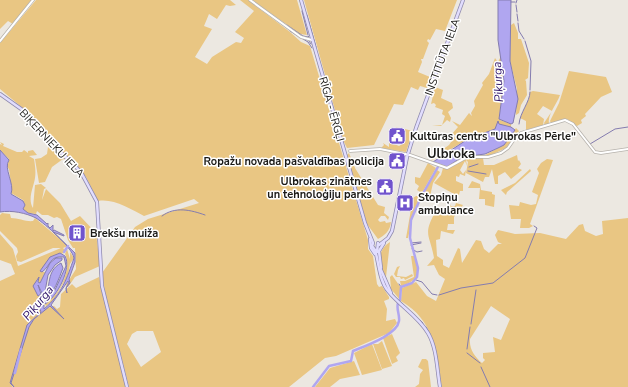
<svg xmlns="http://www.w3.org/2000/svg" width="628" height="387" font-family="'Nunito Sans',sans-serif">
<rect width="100%" height="100%" fill="#ece8e1"/>
<g fill="#e9c683" fill-rule="evenodd">
<path d="M0 0H32L13 24 8 21 0 29Z"/>
<path d="M36 0H230L236 5 230 6 226 5 217 19 209 14 204 26 212 29 195 57 207 64 212 57 236 42 241 43 244 38 235 32 254 11 240 0H248L290 32 301 42 310 46 368 240V249L373 256 377 284 379 287 382 286 389 297V299L384 301 387 309 386 321 395 319 397 323 389 333 336 356 325 358 289 387H129L105 292 102 273 135 227 148 219 199 203 194 199 144 216C131 209 113 198 98 201L86 177 59 150 25 110 0 89V43ZM137 331H153L161 352 141 367 127 344 132 334Z"/>
<path d="M252 0H297L307 35 300 34Z"/>
<path d="M304 0H457L445 31 436 29 430 40 428 39 427 41 429 43 423 59H421L422 62 418 72 430 77 427 88 420 86 418 90 411 87 403 105 394 104 374 145 347 148 344 142Z"/>
<path d="M514 23 518 33V39H521L529 63 528 78 525 80 526 81 527 95 521 105 519 113 516 115 517 89 510 61 511 25Z"/>
<path d="M501 56 504 79 496 80 504 83 499 117 500 120 511 124V127L499 124 495 129 468 139 431 161 435 152 438 153 449 145 456 135H451L458 127 452 121 460 125 469 113 472 116 471 113 475 106 474 101 483 85 482 83 489 74 495 58 498 62Z"/>
<path d="M569 71 606 77 612 92 601 97 585 114 586 116 581 120 582 123 577 126 567 119 551 123 550 121 559 103Z"/>
<path d="M435 87 443 90 441 98 452 103 453 108 448 112 451 118 450 122 447 120 441 126H432L442 125 445 116 442 114 443 110 435 107 436 105 434 103 431 104Z"/>
<path d="M533 91 560 95C557 104 547 115 549 124L545 125 544 123 552 111 543 106 537 114 544 119 543 125 526 130V121L520 118 529 98 530 92Z"/>
<path d="M396 127 413 131 406 152 381 148 384 145 383 143 389 147V142L399 146 404 143 405 137 395 129Z"/>
<path d="M516 128 519 131 506 148 491 155H485L504 145Z"/>
<path d="M0 142 4 144 3 146 17 152H22L24 150 28 153V151L33 150 37 155 29 156 34 159C35 165 36 172 35 178 34 186 27 199 33 208L35 185 41 184 46 188 44 189 42 200 46 189 60 203 71 221 80 216 96 233 100 266 75 277 68 287 66 285 76 269 75 248H73L68 240 61 219 57 217 54 218 48 215H42L37 211 36 214 28 213 23 209 25 205 23 200 11 193 12 191 9 169 7 167 9 159 0 150V144L2 145Z"/>
<path d="M50 145 67 160 63 159 52 167 45 182 39 183 35 159 41 158 47 154 48 147Z"/>
<path d="M349 153 355 168 378 205 385 207 384 213 389 217 388 220 385 216H381L378 220 380 222 385 221 386 223 391 222C390 231 385 235 378 239L367 224 348 159 347 155Z"/>
<path d="M517 155 518 161 519 160 521 164 518 168 522 170 511 179 505 172 498 176V184H495L492 169 489 177H485L483 182 466 173 468 162 466 160 467 166 465 161 460 170 463 174 466 170 465 176 460 174 459 177 456 176V181L463 184V191H460L459 195 454 194 434 183 441 175 443 168H449L468 158H483L484 165H494Z"/>
<path d="M547 159 553 160 530 224 533 226 529 228H520L521 219H511L509 205 519 206 520 202 531 205 536 204 538 195 532 192 539 173 537 169 541 163Z"/>
<path d="M428 163 436 168 422 193 417 190 419 186 415 183V177L420 178Z"/>
<path d="M530 169 531 171 507 192 506 195 501 190 515 183Z"/>
<path d="M437 170 440 172 433 183 429 201 421 197Z"/>
<path d="M472 181 480 184 481 190 492 192V194L495 195 494 207 485 205V199H479L480 188H468Z"/>
<path d="M416 196H421L414 211 408 238H406L413 198Z"/>
<path d="M449 203 451 206H455L456 203 463 205 454 217V224H448L447 230H455L453 234 441 231 440 239 436 240 437 256 443 260V265L449 268 458 248 460 249 462 263 476 240 481 241 484 249 489 253 498 244H502L498 242 495 235 498 230 515 234 540 233 566 239 579 225 583 224 585 231 596 236 603 234 602 221 628 218V387H442C436 352 435 321 401 301L402 288 416 282 427 296 436 301 445 279 439 275 434 265 427 266 434 258C430 234 422 235 436 211L449 208ZM491 306 510 319 501 340 493 337 495 352 483 353V358L485 360 482 363C475 357 469 349 470 339Z"/>
<path d="M2 213 10 214 11 218C18 218 27 222 33 221L35 218 68 246 63 248 65 250 64 253 50 257 42 272H45L40 283 37 279 34 286 38 296 42 294 43 304 39 308 41 312 29 323 20 351 22 349C22 333 38 308 54 306L57 309 60 307 61 294 72 284 76 288 99 277 126 387H14L11 383 16 366 10 383 13 387H0V281L15 274 11 264 0 260V234L13 249 18 266 61 248H53L21 262 17 261 16 256 18 252 17 248 0 231V215Z"/>
<path d="M390 242 386 277 390 289C383 273 372 253 390 242Z"/>
<path d="M67 249 70 259V252L74 258 70 264 68 275 71 269 70 272 53 301 45 307 46 305 43 304C58 300 73 268 65 254Z"/>
<path d="M411 256H414C420 273 419 281 401 286L400 281H405L414 277Z"/>
<path d="M400 266 398 270 397 276 406 277 412 274 413 276 405 280 404 278 401 279 400 277H396L394 274 397 267Z"/>
<path d="M392 275 401 288 400 300 391 289 390 277Z"/>
<path d="M392 334 400 353 396 357 398 361 392 364 383 338Z"/>
<path d="M382 341 392 366 382 369 373 344H378Z"/>
<path d="M372 344 382 370 362 375 354 353Z"/>
<path d="M422 359H426L428 361 431 387H415L419 384 420 374 423 370 418 367Z"/>
<path d="M354 361 360 375 340 379 330 387H315L330 368Z"/>
</g>
<g fill="#b0a6f0" stroke="#847caf">
<path d="M498 0H511L510 61 518 99 513 123 511 124 499 119 504 81 498 40Z"/>
<path d="M498 121 499 124 511 127 515 130 504 145 498 148 485 154 462 157 447 167 433 162 468 139 495 129Z"/>
<path d="M0 150 9 160C3 168 15 184 11 194L23 201 25 205 23 209 28 213 37 215 47 224 48 223V226L50 228 53 225V231L54 230 64 235V236L53 232 75 253V262L69 279 70 283 66 288 67 293C64 286 70 285 68 281L51 305 64 319 50 306 34 319 29 327 11 383 14 387 10 383 27 325 41 312 39 307 44 305V309C62 294 67 278 74 258 72 247 45 224 36 218 26 213 12 210 0 212Z"/>
<path d="M60 253 65 256C72 268 57 297 45 304L44 302 54 292 66 266 64 257C49 255 51 266 42 272L40 271 50 257Z"/>
<path d="M56 258H62V260L55 265 48 275 44 297 38 285 41 294 38 296 33 286 39 277 38 282 40 283 50 263Z"/>
<path d="M61 263 63 268C59 278 54 294 45 299 51 286 46 271 61 263Z"/>
</g>
<g fill="none" stroke-linecap="round" stroke-linejoin="round">
<g stroke="#847caf" stroke-width="1">
<path d="M511 2H515"/>
<path d="M516 3 517 0"/>
<path d="M516 5 517 12"/>
<path d="M302 11 308 35"/>
<path d="M517 14 518 21"/>
<path d="M307 15 316 47"/>
<path d="M518 23 519 31 524 39"/>
<path d="M287 25 303 36 308 37"/>
<path d="M290 31 308 42"/>
<path d="M308 37 309 36"/>
<path d="M309 41 311 44"/>
<path d="M525 41 531 61 530 90"/>
<path d="M308 42 312 48"/>
<path d="M519 124C520 112 530 102 530 92"/>
<path d="M590 144 615 129 628 127"/>
<path d="M469 167 478 164"/>
<path d="M468 171 486 174"/>
<path d="M162 216C175 206 191 210 205 215"/>
<path d="M411 243 421 242"/>
<path d="M411 245 421 243"/>
<path d="M412 249 417 252 422 251"/>
<path d="M416 280 422 282 432 294 437 295"/>
<path d="M399 284 401 287"/>
<path d="M439 295 461 288 493 283 525 258 537 228 534 226"/>
<path d="M402 303 409 310"/>
<path d="M420 320 423 323"/>
<path d="M471 324 476 290"/>
<path d="M426 327 430 334"/>
<path d="M467 349 470 327"/>
<path d="M467 353 480 363"/>
<path d="M481 367 490 387"/>
</g>
<g stroke="#b0a6f0" stroke-width="2.5">
<path d="M64 252 68 246"/>
<path d="M400 300 401 287 412 283 417 277 418 268 410 238 411 220 421 197 439 165"/>
<path d="M15 373 21 349"/>
<path d="M313 387 329 366 351 361 353 351C365 346 397 335 399 321 400 315 396 309 398 303"/>
</g>
<defs>
<g id="secondary">
<path d="M250 0 301 37 312 40"/>
<path d="M0 41 33 0"/>
<path d="M350 151 380 149 410 155 447 168 467 157H488L501 153 508 148 515 138 521 133 565 120 573 124 595 152 601 153 628 149"/>
</g>
<g id="primary">
<path d="M301 0 365 223 373 243 372 246 375 250C379 263 379 280 388 291 400 306 418 316 428 333 437 348 437 370 440 387"/>
<path d="M0 94 24 111 51 143 76 167 82 174 97 202 102 286 127 387"/>
<path d="M370 239 371 248 375 254"/>
<path d="M379 245 388 238 392 231 407 157 416 128 463 0"/>
<path d="M377 252 378 243"/>
<path d="M381 268 379 251 384 243"/>
<path d="M381 270 391 293"/>
</g>
</defs>
<use href="#secondary" stroke="#b6b2ac" stroke-width="3.5"/>
<use href="#primary" stroke="#8f8aad" stroke-width="4"/>
<use href="#secondary" stroke="#fff" stroke-width="2"/>
<use href="#primary" stroke="#e1ddfe" stroke-width="2.5"/>
</g>
<defs>
<symbol id="civic-square" viewBox="-11 -11 22 22"><rect x="-9" y="-9" width="18" height="18" rx="4" fill="#7053cd" stroke="#fff"/><path d="M-.6-6.5H3V-4.5H.6V-3L4-1V1h2V6H-6V1h2V-1L-.6-3ZM-1.2 2.5V6h2.4V2.5Z" fill="#fff"/></symbol>
<symbol id="hospital-square" viewBox="-11 -11 22 22"><rect x="-9" y="-9" width="18" height="18" rx="4" fill="#7053cd" stroke="#fff"/><path d="M-5-5h3v3.5h4V-5h3V5h-3V1.5h-4V5h-3Z" fill="#fff"/></symbol>
<symbol id="building-square" viewBox="-11 -11 22 22"><rect x="-9" y="-9" width="18" height="18" rx="4" fill="#7053cd" stroke="#fff"/><path d="M-4-6H4V6H1V3H-1V6H-4ZM-2.5-4.3h1.7v1.8h-1.7ZM.8-4.3h1.7v1.8H.8ZM-2.5-1h1.7V.8h-1.7ZM.8-1h1.7V.8H.8Z" fill="#fff"/></symbol>
</defs>
<g fill-rule="evenodd">
<use href="#civic-square" x="387" y="126" width="20" height="20"/>
<use href="#civic-square" x="387" y="151" width="20" height="20"/>
<use href="#civic-square" x="375" y="177" width="20" height="20"/>
<use href="#hospital-square" x="395" y="193" width="20" height="20"/>
<use href="#building-square" x="67" y="223" width="20" height="20"/>
</g>
<g text-anchor="middle" stroke-width="3" stroke-linejoin="round" paint-order="stroke">
<g font-size="11" fill="#1c1b18" stroke="#fff">
<text transform="translate(442 57) rotate(-70)" y="4">INSTITŪTA IELA</text>
<text transform="translate(332 109) rotate(74)" y="4">RĪGA - ĒRGĻI</text>
<text transform="translate(52 143) rotate(47)" y="4">BIĶERNIEKU IELA</text>
</g>
<g font-size="11" font-weight="bold" fill="#1c1b18" stroke="#fff" text-anchor="start">
<text x="410" y="140">Kultūras centrs "Ulbrokas Pērle"</text>
<text x="384" y="165" text-anchor="end">Ropažu novada pašvaldības policija</text>
<text x="372" y="185" text-anchor="end">Ulbrokas zinātnes<tspan x="372" dy="13">un tehnoloģiju parks</tspan></text>
<text x="418" y="201">Stopiņu<tspan x="418" dy="13">ambulance</tspan></text>
<text x="90" y="237">Brekšu muiža</text>
</g>
<g font-size="12" font-style="italic" fill="#301569" stroke="#fff">
<text transform="translate(498 82) rotate(-93)" y="4">Piķurga</text>
<text transform="translate(38 303) rotate(-50)" y="4">Piķurga</text>
</g>
<g font-size="13" font-weight="bold" fill="#1c1b18" stroke="#fff">
<text x="451" y="158">Ulbroka</text>
</g>
</g>
</svg>
